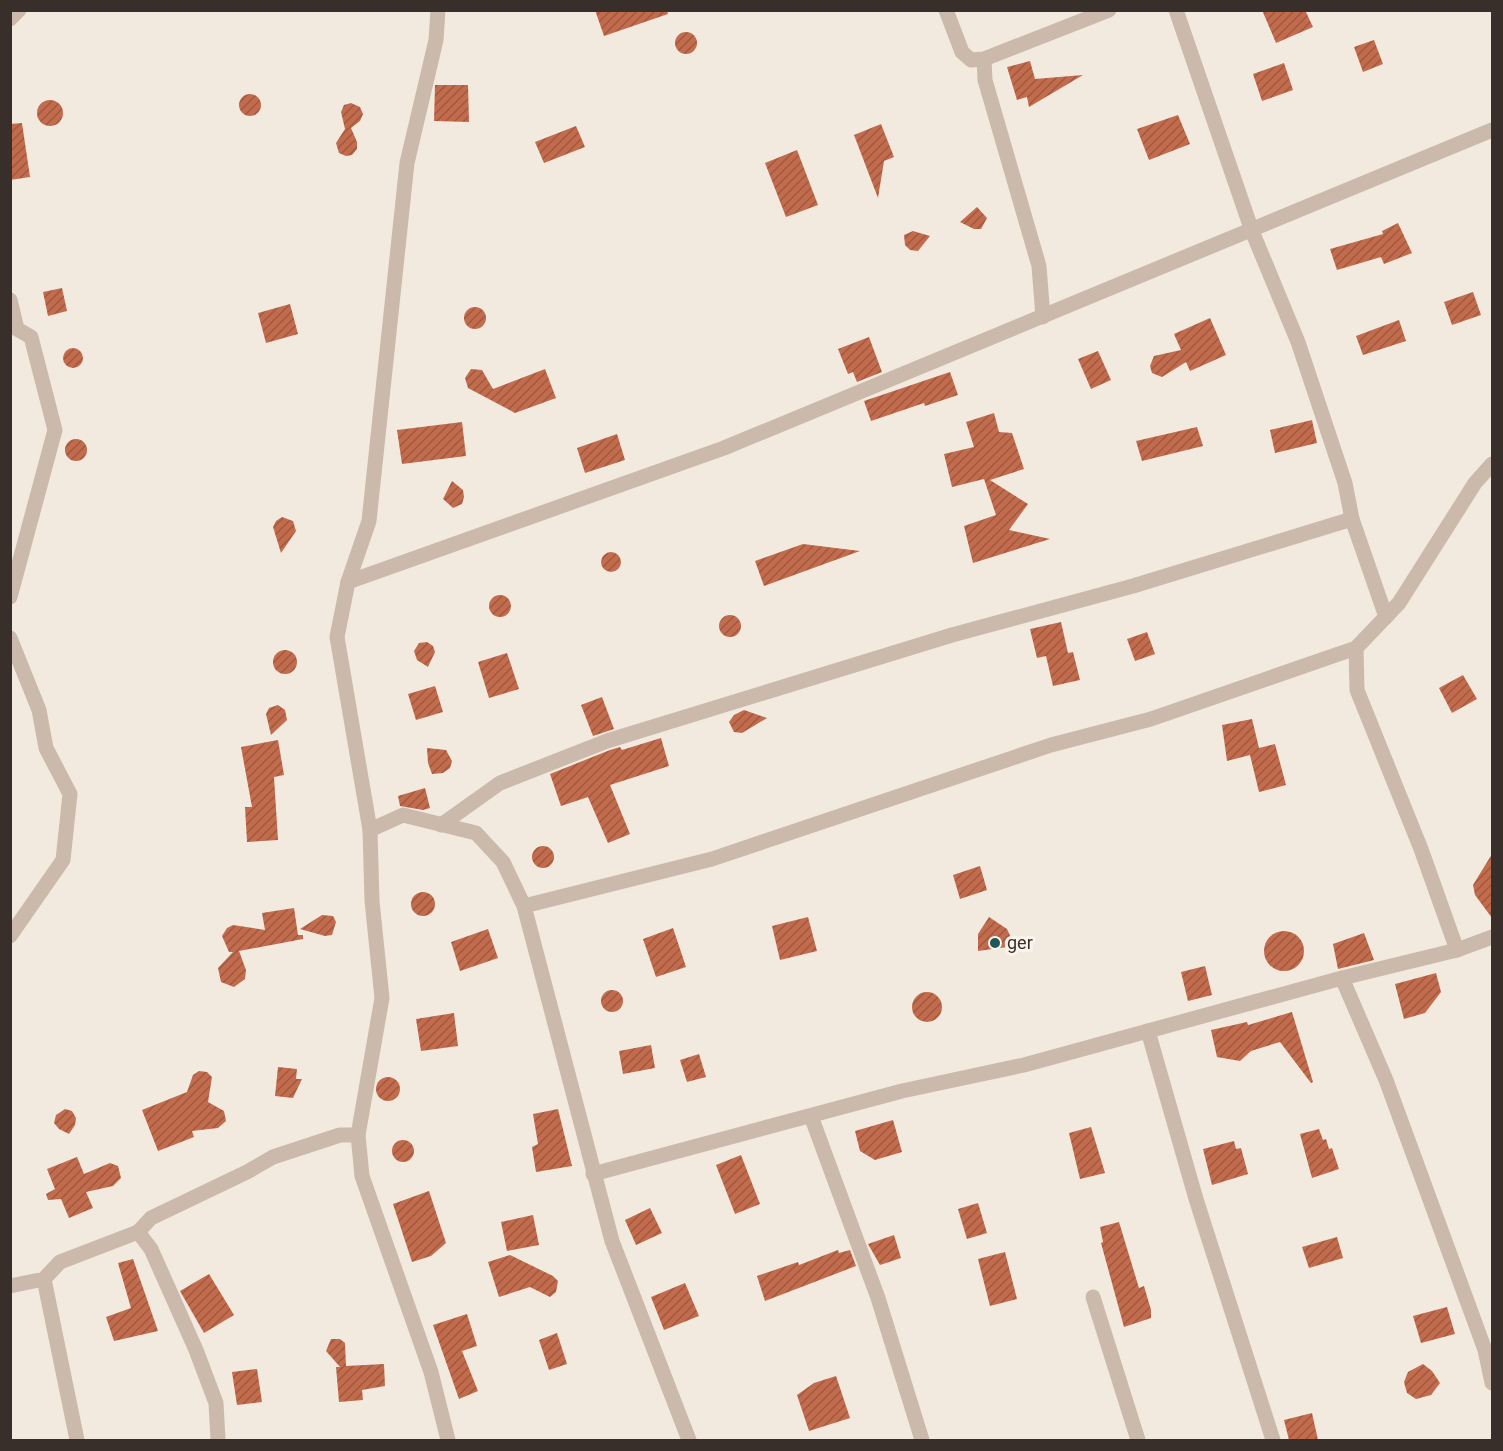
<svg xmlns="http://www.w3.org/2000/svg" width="1503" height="1451" font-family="Roboto,sans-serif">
<defs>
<pattern id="building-hatch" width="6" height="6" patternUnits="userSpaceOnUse" patternTransform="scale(1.5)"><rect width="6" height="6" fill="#c36c4d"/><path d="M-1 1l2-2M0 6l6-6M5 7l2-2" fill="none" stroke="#9f5940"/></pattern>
</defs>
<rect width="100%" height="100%" fill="#f2eadf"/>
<g fill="url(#building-hatch)">
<path d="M595 10H667L668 14 604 36Z"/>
<path d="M1262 10H1305L1313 27 1276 43Z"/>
<circle cx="686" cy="43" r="11"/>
<path d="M1374 40 1383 64 1363 72 1354 47Z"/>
<path d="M1030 61 1035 79 1083 75 1029 107 1027 97 1017 100 1007 67Z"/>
<path d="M1284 63 1293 90 1262 101 1253 74Z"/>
<path d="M435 85H468L469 122 434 121Z"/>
<circle cx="250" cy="105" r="11"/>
<circle cx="50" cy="113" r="13"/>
<path d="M351 103 360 107 363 114 360 121 351 128 357 142V149L352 155 346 156 339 153 336 143 345 129 341 112 344 105Z"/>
<path d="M1178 115 1190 144 1149 160 1137 129Z"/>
<path d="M22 123 30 177 10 180V124Z"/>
<path d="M881 124 894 157 884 161 878 198 854 135Z"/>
<path d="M576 126 585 147 544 163 535 142Z"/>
<path d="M797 150 818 205 786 217 765 163Z"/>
<path d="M977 207 987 218 981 229H974L960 222Z"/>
<path d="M1398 223 1412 253 1384 264 1381 257 1337 270 1330 249 1383 234 1382 231Z"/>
<path d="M913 231 930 236 918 251 910 250 905 245 904 235Z"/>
<path d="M62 288 67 311 48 316 43 292Z"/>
<path d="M1473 292 1481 315 1452 325 1444 302Z"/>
<path d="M290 304 298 334 266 343 258 313Z"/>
<circle cx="475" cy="318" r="11"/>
<path d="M1210 318 1226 355 1190 371 1186 362 1162 377 1152 373 1150 366 1154 356 1181 350 1174 334Z"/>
<path d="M1399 320 1406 341 1363 355 1356 336Z"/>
<path d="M869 337 882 372 857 382 853 372 848 374 838 349Z"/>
<circle cx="73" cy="358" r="10"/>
<path d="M1098 351 1111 380 1091 389 1078 359Z"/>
<path d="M471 369 482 370 493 389 545 369 556 398 515 413 468 388 465 378Z"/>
<path d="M950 372 958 395 925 406 924 403 871 421 864 401Z"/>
<path d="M994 413 999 432 1012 433 1024 469 990 480 1028 504 1009 530 1050 539 973 563 964 526 996 515 984 479 952 487 944 454 974 447 966 422Z"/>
<path d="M1312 420 1317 443 1275 453 1270 430Z"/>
<path d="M462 422 466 456 402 464 397 430Z"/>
<path d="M1197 427 1203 446 1142 461 1136 441Z"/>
<path d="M617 434 625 460 585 473 577 448Z"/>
<circle cx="76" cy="450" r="11"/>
<path d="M452 481 463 490 464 497 462 504 453 508 443 499Z"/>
<path d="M282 517 293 521 296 531 281 553 273 527 276 521Z"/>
<path d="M803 544 860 551 764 586 755 561Z"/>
<circle cx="611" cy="562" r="10"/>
<circle cx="500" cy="606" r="11"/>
<circle cx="730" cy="626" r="11"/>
<path d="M1061 622 1068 653 1073 652 1080 680 1053 686 1046 656 1037 658 1030 629Z"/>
<path d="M1147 632 1155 654 1135 661 1127 639Z"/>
<path d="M427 642 433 646 435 652 428 667 417 660 414 651 419 643Z"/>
<circle cx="285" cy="662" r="12"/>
<path d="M507 653 519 689 489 698 478 662Z"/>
<path d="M1463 675 1477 699 1452 713 1439 688Z"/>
<path d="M435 686 443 712 416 720 408 694Z"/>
<path d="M602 697 614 729 593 736 581 705Z"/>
<path d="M278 705 285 710 287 720 271 735 266 714 269 708Z"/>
<path d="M744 710 767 718 742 733 734 732 729 722 734 715Z"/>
<path d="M1252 719 1259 748 1275 744 1286 785 1259 792 1250 755 1227 761 1222 725Z"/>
<path d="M661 738 669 766 610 785 630 834 608 843 588 797 561 806 550 774 610 750 620 747 622 750Z"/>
<path d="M278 740 284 775 274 777 278 840 247 842 245 807H252L241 747Z"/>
<path d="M427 748 446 750 452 761 450 768 443 773 432 774 428 763Z"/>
<path d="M425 788 430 808 423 810 400 806 398 796Z"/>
<circle cx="543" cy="857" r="11"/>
<path d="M1492 854V918L1475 895 1473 885Z"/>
<path d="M980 866 987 890 960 899 953 875Z"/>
<circle cx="423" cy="904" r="12"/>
<path d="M294 908 298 935H303V939L239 951 246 970 245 979 234 987 221 982 218 968 233 952H229L222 936 227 928 233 925 265 930 262 913Z"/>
<path d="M322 915 333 916 336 922 332 935 325 936 300 929Z"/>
<path d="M808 917 817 951 780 960 772 926Z"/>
<path d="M989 917 1007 929 1015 946 978 951V934Z"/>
<path d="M673 928 686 967 656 977 643 939Z"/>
<path d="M488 929 498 958 460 971 451 942Z"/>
<circle cx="1284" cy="951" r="20"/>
<path d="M1364 933 1374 960 1338 969 1333 944Z"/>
<path d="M1205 966 1212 995 1188 1001 1181 972Z"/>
<path d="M1436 973 1441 992 1425 1013 1404 1019 1395 984Z"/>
<circle cx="612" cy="1001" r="11"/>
<circle cx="927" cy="1007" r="15"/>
<path d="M1292 1012 1313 1082 1311 1083 1280 1042 1251 1051 1240 1061 1217 1057 1211 1030 1247 1022 1248 1025Z"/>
<path d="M454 1013 458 1046 421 1051 416 1019Z"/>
<path d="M651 1045 655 1068 623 1074 619 1051Z"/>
<path d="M699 1054 706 1077 687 1082 680 1060Z"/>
<path d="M278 1067 297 1069 296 1079H302L293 1098 275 1096Z"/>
<path d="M199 1071 207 1072 212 1077 208 1102 224 1111 226 1121 218 1128 192 1131 194 1137 158 1151 142 1110 187 1092 193 1075Z"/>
<circle cx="388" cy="1089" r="12"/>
<path d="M65 1109 72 1111 76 1118 75 1125 69 1134 59 1129 54 1123 56 1115Z"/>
<path d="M558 1109 572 1166 536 1172 532 1147 538 1144 533 1114Z"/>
<path d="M893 1120 902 1152 875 1160 860 1151 855 1131Z"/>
<path d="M1091 1127 1105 1173 1080 1179 1069 1133Z"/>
<path d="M1319 1129 1323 1140 1326 1139 1329 1149 1332 1148 1339 1169 1312 1178 1300 1134Z"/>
<circle cx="403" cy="1151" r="11"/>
<path d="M1234 1141 1236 1149 1241 1148 1248 1174 1212 1185 1203 1149Z"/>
<path d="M741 1155 760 1204 735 1214 716 1165Z"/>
<path d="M77 1157 84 1174 110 1163 118 1166 121 1178 113 1186 86 1192 93 1208 69 1218 61 1199 48 1200 46 1194 55 1189 47 1169Z"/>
<path d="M429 1191 446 1243 431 1256 412 1262 393 1204Z"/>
<path d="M978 1203 987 1233 967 1239 958 1209Z"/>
<path d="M650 1208 662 1233 636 1245 625 1220Z"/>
<path d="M533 1215 539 1245 507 1251 501 1222Z"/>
<path d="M1119 1222 1139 1288 1144 1286 1151 1310V1318L1124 1327 1101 1243 1103 1242 1100 1227Z"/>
<path d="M894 1235 901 1258 880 1265 868 1244Z"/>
<path d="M1337 1237 1343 1258 1309 1268 1302 1247Z"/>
<path d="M838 1250 839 1253 850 1250 856 1266 765 1301 757 1276 798 1262 799 1265Z"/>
<path d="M1005 1252 1017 1299 990 1306 978 1259Z"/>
<path d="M510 1255 553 1276 558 1281 556 1292 550 1297 530 1287 499 1297 488 1262Z"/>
<path d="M133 1259 158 1331 114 1341 106 1317 131 1308 118 1263Z"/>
<path d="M209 1274 234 1315 204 1333 180 1291Z"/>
<path d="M685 1283 699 1316 664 1330 651 1297Z"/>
<path d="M1447 1307 1455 1334 1421 1343 1413 1316Z"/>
<path d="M467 1314 477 1346 462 1351 478 1391 459 1399 433 1325Z"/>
<path d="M557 1333 567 1364 549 1370 539 1340Z"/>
<path d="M331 1339H340L345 1343 346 1366 384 1364 385 1386 362 1390 363 1400 339 1402 336 1367H340L326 1351Z"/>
<path d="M1423 1364 1432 1371 1440 1383 1431 1395 1416 1399 1407 1393 1404 1382 1408 1372Z"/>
<path d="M257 1369 262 1402 237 1405 232 1372Z"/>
<path d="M836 1376 850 1418 809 1431 797 1395 814 1383Z"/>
<path d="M1312 1413 1318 1440H1289L1284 1420Z"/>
</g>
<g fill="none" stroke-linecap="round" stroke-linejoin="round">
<g stroke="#cbbaab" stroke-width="15">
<path d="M438 10 436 40 407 163 369 521 348 582 337 637 370 830 372 901 382 998 358 1135 362 1176 431 1372 448 1440"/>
<path d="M946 10 962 52 971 60 984 59 1109 10"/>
<path d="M1176 10 1252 231 1298 342 1345 483 1352 519"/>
<path d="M10 19 19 10"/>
<path d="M984 59 985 80 1039 266 1043 317"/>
<path d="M10 300 17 329 31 337 55 430 10 597"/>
<path d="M348 582 724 448 1492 130"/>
<path d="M10 638 39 710 46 748 70 794 63 860 10 936"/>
<path d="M1356 648 1357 690 1421 849 1457 950"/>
<path d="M441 825 500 783 607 741 952 635 1133 586 1352 519 1386 617"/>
<path d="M370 830 403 815 476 833 503 862 524 906 612 1241 689 1440"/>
<path d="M524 906 712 859 1051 745 1151 719 1356 648 1399 603 1475 483 1492 464"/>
<path d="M1342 978 1457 950 1492 937"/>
<path d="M811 1116 878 1298 922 1440"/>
<path d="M593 1174 902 1091 1024 1065 1148 1031"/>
<path d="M138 1232 151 1249 196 1350 216 1403 218 1440"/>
<path d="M44 1279 77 1440"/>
<path d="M10 1286 44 1279 60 1262 138 1232 151 1218 247 1172 273 1157 340 1135H358"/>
<path d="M1093 1297 1138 1440"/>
<path d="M1273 1440 1196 1199 1148 1031 1342 978 1386 1080 1485 1350 1492 1383"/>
</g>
</g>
<circle fill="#20555a" stroke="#faf4ec" stroke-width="2" cx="995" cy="943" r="6"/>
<g text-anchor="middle" stroke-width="6" stroke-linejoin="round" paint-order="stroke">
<g font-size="18" fill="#392f2a" stroke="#faf4ec" text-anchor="start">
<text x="1007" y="949">ger</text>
</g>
</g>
<rect width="1503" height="1451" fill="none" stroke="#392f2a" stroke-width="24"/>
</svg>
